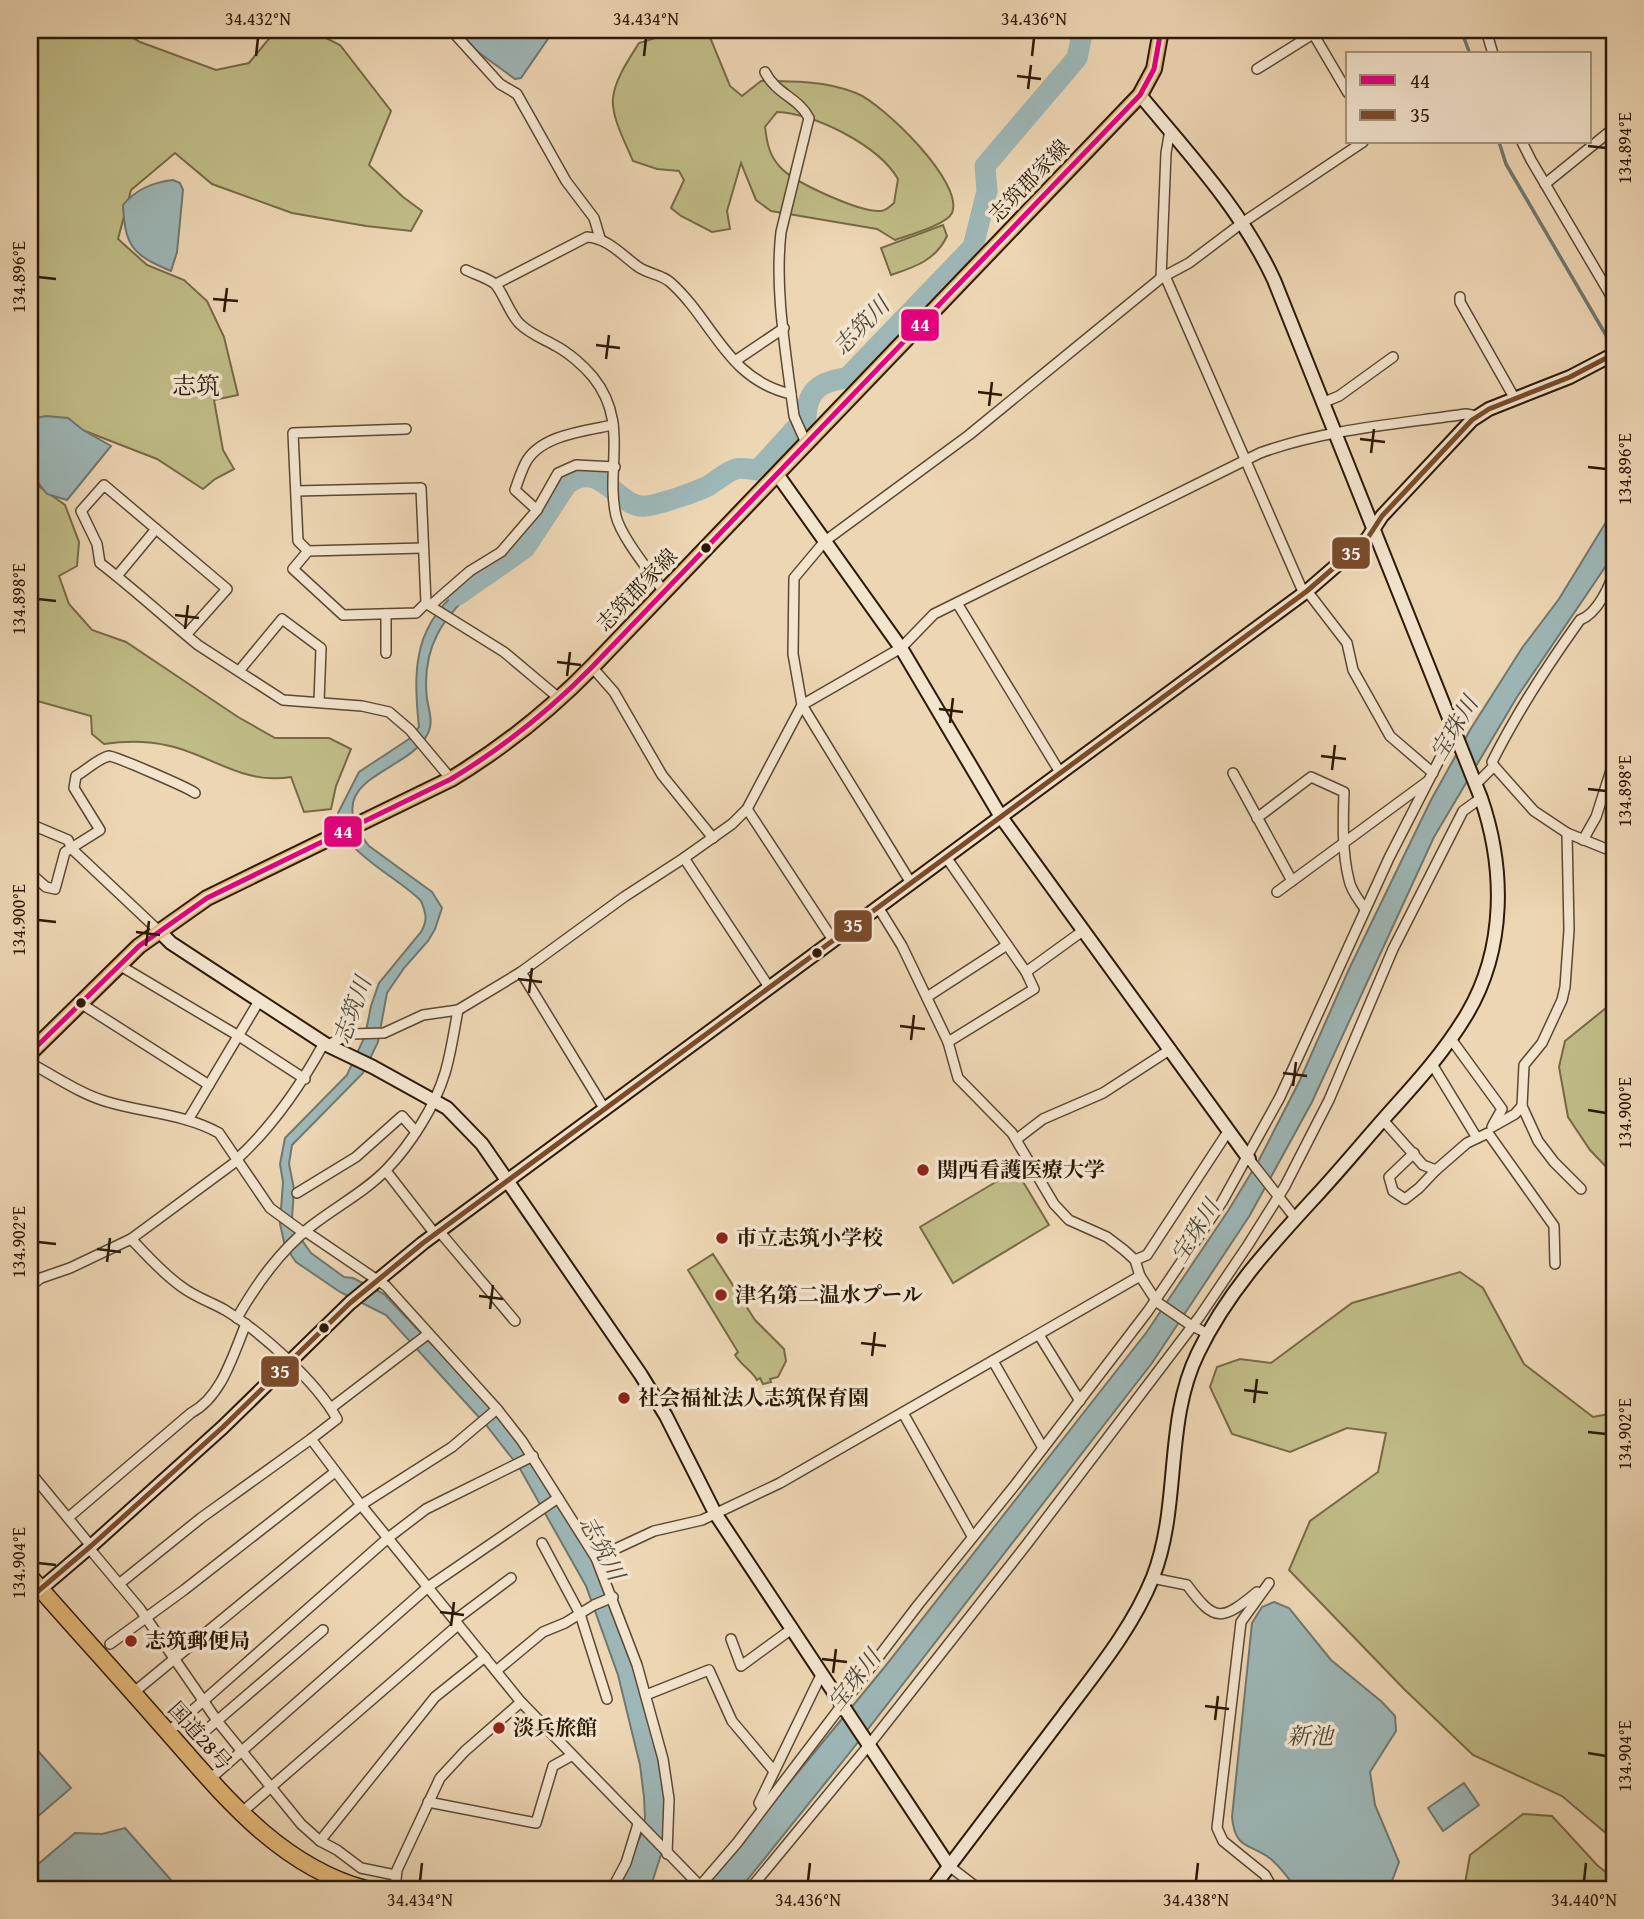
<svg xmlns="http://www.w3.org/2000/svg" width="1644" height="1919" font-family="'Gentium Book Plus','Noto Serif JP',serif">
<rect width="100%" height="100%" fill="#edd6b3"/>
<filter id="stains"><feTurbulence type="fractalNoise" baseFrequency=".00286" numOctaves="4"/><feColorMatrix values="0 0 0 0 .2 0 0 0 0 .09 0 0 0 0 .02 0 0 0 .5 -.17"/></filter>
<radialGradient id="worn" r=".72"><stop offset=".6" stop-color="#630" stop-opacity="0"/><stop offset="1" stop-color="#630" stop-opacity=".3"/></radialGradient>
<g fill="#c0bc87" stroke="#766a46" stroke-width="2" fill-rule="evenodd">
<path d="M30 30H120L140 42 216 70 249 63 272 35 281 30H310L340 45 391 111 369 165 403 197 422 211 411 231 366 226 292 213 212 184 175 153 131 190 118 239 147 265 184 280 207 301 224 337 238 395 214 400 223 450 234 469 215 479 203 489 157 459 72 426 30 416Z"/>
<path d="M661 30H707L730 86 742 96 761 81C792 81 827 81 856 93 882 103 965 183 952 213 946 225 909 235 895 240L877 229 771 211 756 200 741 163 727 211 730 229 712 232 681 216 671 208 684 180 679 171 657 169 633 161C626 144 611 117 613 98 615 79 629 59 639 43L659 37ZM777 112C815 113 879 146 898 179L894 203C889 207 886 211 880 211 859 212 793 182 780 167 769 155 767 143 765 127Z"/>
<path d="M943 225 947 236C936 260 915 267 891 275L881 248Z"/>
<path d="M30 480 65 505 79 542 77 566 59 576 69 604 92 630 126 642 238 717 275 738H329L351 749 336 786 331 809 304 812 291 777C243 785 213 756 170 746 149 741 124 741 104 744L92 734 91 716 30 699Z"/>
<path d="M1614 939V1175L1590 1150 1568 1117 1559 1067 1565 1041 1606 1008Z"/>
<path d="M1016 1170 1049 1225 953 1283 920 1227Z"/>
<path d="M713 1254 755 1320 784 1349 786 1361 778 1377 770 1379 771 1382 763 1384 760 1378 757 1380C752 1371 742 1366 735 1355L738 1352 688 1270Z"/>
<path d="M1460 1272 1483 1288 1524 1364 1593 1417 1614 1413V1840L1562 1796 1473 1755 1404 1689 1289 1570 1310 1521 1378 1472 1386 1433 1347 1428 1290 1452 1232 1434 1210 1387 1217 1367 1240 1359 1271 1363 1352 1303Z"/>
<path d="M1523 1814 1552 1816 1597 1865 1614 1879V1889H1464L1470 1855Z"/>
</g>
<g fill="#9db7b7" stroke="#707870" stroke-width="2">
<path d="M458 30H554L521 78 515 79 478 52Z"/>
<path d="M173 180 180 183 183 190 177 252 171 271C133 255 125 247 123 205 135 190 154 182 173 180Z"/>
<path d="M46 416 68 418 83 430 111 446 67 500 47 494 30 473V419Z"/>
<path d="M1614 509V554L1517 697 1434 837 1312 1102 1250 1215 1152 1363 851 1751 740 1889H702L883 1669 1146 1333 1228 1211 1259 1160 1300 1080 1349 969 1431 800 1470 730 1522 648 1559 599Z"/>
<path d="M481 572 482 585C443 614 421 648 427 699 429 711 434 723 427 735 407 774 315 778 369 846L432 892 442 908 435 929 428 941 404 968 387 993 378 1042 363 1073 292 1145 289 1164 294 1189 292 1219 294 1229 311 1253 344 1277 353 1278 384 1294 498 1414 521 1444 593 1561 634 1665 663 1771 666 1806 665 1842 650 1889H616L641 1835 645 1818 644 1797 640 1765 618 1675 586 1586 519 1467 486 1425 386 1315 340 1292 296 1262 285 1246 280 1224 283 1182 280 1164 285 1138 347 1075 365 1036 371 1006 379 983 421 932C428 920 426 913 421 901 400 878 335 849 338 813L359 772 409 739 419 727C411 653 418 617 481 572Z"/>
<path d="M1274 1602 1289 1608 1331 1660 1382 1702 1395 1716 1396 1731 1370 1772 1375 1805 1399 1862 1389 1889H1296C1290 1880 1280 1867 1271 1859 1250 1843 1235 1850 1232 1817L1252 1623 1262 1607Z"/>
<path d="M30 1742 71 1788 30 1823Z"/>
<path d="M1464 1783 1479 1805 1443 1831 1428 1808Z"/>
<path d="M125 1828 179 1889H30V1871L75 1833 102 1834Z"/>
</g>
<g fill="none" stroke-linecap="round" stroke-linejoin="round">
<g stroke="#707870" stroke-width="3.5">
<path d="M1461 30 1470 54"/>
<path d="M1499 142 1506 164 1614 349"/>
</g>
<path stroke="#9db7b7" stroke-width="21" d="M458 595 525 548 567 484C601 458 618 509 645 506 658 505 696 492 708 486 717 481 727 471 736 469 742 467 752 470 758 470L806 417C807 390 821 381 847 378L973 247 987 191 985 166 1077 58 1083 30"/>
<defs>
<g id="street">
<path d="M451 30 500 84 517 94 566 181 594 218 600 238"/>
<path d="M1311 30 1348 93"/>
<path d="M1486 30 1493 54"/>
<path d="M1257 69 1313 34"/>
<path d="M1522 142 1531 160 1614 301"/>
<path d="M1545 184 1614 128"/>
<path d="M466 270C474 274 488 278 495 284 503 292 510 315 520 324 530 334 544 339 556 346 569 353 584 366 593 377 630 423 605 468 616 516 621 537 651 573 664 592"/>
<path d="M1165 276 1304 594"/>
<path d="M1161 278 1166 153 1170 130"/>
<path d="M496 284 587 237C607 238 621 254 637 266 647 274 661 274 670 282 714 321 726 379 791 394 784 341 775 285 781 232L809 118C799 98 776 94 765 72"/>
<path d="M1460 297V302L1515 399"/>
<path d="M735 361 784 328"/>
<path d="M791 394 794 416 806 443"/>
<path d="M1322 403 1339 396 1393 357"/>
<path d="M406 429 293 433 298 541 308 551 423 548"/>
<path d="M296 491 421 488 426 603 416 613 343 615 293 569 308 551"/>
<path d="M537 510 515 490C518 481 521 472 525 464 539 435 585 431 613 425"/>
<path d="M117 576 156 529"/>
<path d="M1307 591 1347 643 1353 670 1390 736 1433 773"/>
<path d="M957 603 1061 774"/>
<path d="M427 604 504 652 560 699"/>
<path d="M431 605 470 571 501 552 537 510 558 473 576 465 615 467"/>
<path d="M386 614V653"/>
<path d="M186 635 227 589 104 485 81 511 97 544 100 563C134 589 165 618 198 645L283 700 362 706 389 712 410 730 451 779"/>
<path d="M592 667 614 692 662 775 713 838"/>
<path d="M239 671 282 619 321 648 319 702"/>
<path d="M1494 766 1492 762C1517 712 1547 666 1580 620 1597 614 1611 585 1614 569"/>
<path d="M1233 773 1292 881"/>
<path d="M1476 784 1494 766 1534 811 1567 833 1614 852"/>
<path d="M747 809 833 940"/>
<path d="M1257 818 1311 777 1344 792C1343 820 1342 853 1349 880 1351 891 1359 900 1365 909"/>
<path d="M30 824 68 840 72 849 159 931"/>
<path d="M1567 833 1569 930 1565 987 1562 1000 1542 1043 1524 1065 1522 1106 1538 1141 1554 1162 1581 1189"/>
<path d="M1583 840 1596 817 1614 761"/>
<path d="M946 857 1026 972 1084 930"/>
<path d="M684 858 769 987"/>
<path d="M30 873 46 887 55 889 65 852 100 830 74 788 76 776C85 771 99 758 109 756 115 756 189 788 195 793"/>
<path d="M911 883 802 705 793 654 794 578 825 541 969 435 1161 278 1189 263 1242 223 1363 142"/>
<path d="M1277 892 1428 781"/>
<path d="M878 907 902 946 948 1042 958 1078 1012 1133 1054 1204 1069 1220 1107 1237 1124 1250 1135 1260 1140 1276 1157 1302 1189 1324 1208 1334"/>
<path d="M119 965 242 1038 305 1079"/>
<path d="M521 972 604 1108"/>
<path d="M927 997 1007 945"/>
<path d="M80 1003 209 1085"/>
<path d="M1451 1039 1502 1109 1493 1125"/>
<path d="M948 1042 1034 989 1026 972"/>
<path d="M327 1045 352 1034 384 1033 423 1015 458 1010 521 972 624 897 684 858 732 824 747 809 802 705 901 648 934 614 1260 453C1326 429 1398 424 1466 414L1477 416"/>
<path d="M30 1063C55 1076 80 1094 108 1102 145 1113 185 1114 219 1133L270 1208 304 1233"/>
<path d="M1432 1064 1477 1138"/>
<path d="M188 1120 259 1001"/>
<path d="M1383 1120 1423 1165 1436 1170 1467 1143 1488 1133 1554 1226 1555 1264"/>
<path d="M1492 1127 1515 1114 1522 1106"/>
<path d="M1017 1139 1043 1119 1103 1093 1171 1049"/>
<path d="M1414 1153 1389 1177 1393 1191 1405 1199 1419 1188 1436 1170"/>
<path d="M237 1159C273 1126 301 1085 324 1043"/>
<path d="M1249 1159 1296 1219"/>
<path d="M386 1171 435 1234"/>
<path d="M297 1193 356 1157 402 1116 416 1132"/>
<path d="M305 1231 386 1286 497 1409 522 1441 596 1558 637 1665 663 1759 669 1799 667 1854"/>
<path d="M439 1231 515 1321"/>
<path d="M131 1239C148 1256 162 1273 182 1287 195 1297 211 1302 225 1310 261 1332 317 1382 337 1419L311 1439 361 1505 521 1702 703 1889"/>
<path d="M1135 1260 1147 1255 1229 1130"/>
<path d="M30 1286 41 1278 70 1268 131 1239 238 1160"/>
<path d="M237 1318C257 1283 279 1252 310 1227 335 1207 365 1192 387 1169 411 1144 435 1106 445 1073 451 1053 454 1031 458 1010"/>
<path d="M1039 1335 1080 1401"/>
<path d="M993 1361 1043 1448"/>
<path d="M331 1408 428 1334"/>
<path d="M903 1413 972 1536"/>
<path d="M30 1472 91 1546"/>
<path d="M361 1505 452 1447 497 1409"/>
<path d="M69 1517 191 1413C222 1397 233 1354 246 1324"/>
<path d="M542 1543 580 1614 607 1699"/>
<path d="M89 1548 140 1609 218 1722 301 1824 320 1841 337 1850 361 1868 395 1875"/>
<path d="M596 1558 654 1531 702 1520 780 1483 1140 1276"/>
<path d="M1152 1578 1187 1585C1215 1623 1222 1621 1257 1592"/>
<path d="M1269 1583 1241 1622 1217 1828 1223 1841 1265 1875 1273 1889"/>
<path d="M119 1584 201 1518 311 1439"/>
<path d="M455 1620 511 1578"/>
<path d="M731 1639 741 1666 793 1628"/>
<path d="M110 1644 184 1590 335 1472"/>
<path d="M496 1671 543 1632 565 1623 594 1605 613 1597"/>
<path d="M133 1693 361 1505"/>
<path d="M646 1695 709 1670 732 1721 774 1771"/>
<path d="M168 1732 388 1538 426 1509 533 1456"/>
<path d="M197 1738 323 1630"/>
<path d="M210 1779 428 1587 558 1498"/>
<path d="M428 1802 536 1823 553 1766 571 1756"/>
<path d="M762 1808 759 1803 822 1673"/>
<path d="M241 1813 458 1625"/>
<path d="M320 1841 435 1697 485 1657"/>
<path d="M949 1866 979 1889"/>
<path d="M700 1886 737 1843 918 1605 1015 1485 1148 1311 1222 1202 1280 1097 1389 858 1454 731"/>
<path d="M395 1889 397 1870 440 1778 465 1751 521 1702"/>
<path d="M612 1889 626 1863 638 1824"/>
<path d="M750 1889 869 1745 1027 1544 1200 1316 1248 1245 1285 1186 1329 1100 1393 949 1463 811 1481 798"/>
</g>
<g id="secondary">
<path d="M777 474 901 648 1001 817 1249 1159"/>
<path d="M159 931 171 943 327 1045 373 1067 447 1108 482 1144 641 1375 666 1416 715 1513 949 1866"/>
<path d="M30 1598 91 1546 223 1427 350 1303 423 1243 1307 591 1367 539 1382 516 1472 420 1489 409 1570 377 1614 354"/>
<path d="M932 1889C976 1831 1019 1774 1063 1716 1096 1672 1132 1629 1153 1577 1181 1505 1164 1422 1198 1353 1227 1292 1272 1244 1317 1195 1341 1169 1364 1141 1388 1114 1417 1082 1445 1051 1467 1014 1506 948 1505 868 1481 798L1274 280C1241 209 1189 154 1140 95"/>
</g>
<path id="primary" d="M30 1053 139 946 207 898 451 779C504 747 549 711 592 667L1140 95 1154 69 1161 30"/>
<path id="highway" d="M30 1577C72 1625 115 1672 157 1720 217 1787 274 1864 365 1889"/>
</defs>
<use href="#street" stroke="#5c4831" stroke-width="12"/>
<use href="#secondary" stroke="#2c1906" stroke-width="16"/>
<use href="#primary" stroke="#2c1906" stroke-width="18"/>
<use href="#highway" stroke="#2c1906" stroke-width="19"/>
<use href="#street" stroke="#f3e4ce" stroke-width="9"/>
<use href="#secondary" stroke="#f3e4ce" stroke-width="12"/>
<use href="#primary" stroke="#e6bb7a" stroke-width="14"/>
<use href="#highway" stroke="#e6bb7a" stroke-width="16"/>
<defs>
<path id="bus-1" d="M30 1053 139 946 207 898 451 779C504 747 549 711 592 667L1140 95 1154 69 1161 30"/>
<path id="bus-2" d="M30 1598 91 1546 223 1427 350 1303 423 1243 1307 591 1367 539 1382 516 1472 420 1489 409 1570 377 1614 354"/>
</defs>
<use href="#bus-1" stroke="#f3e4ce" stroke-width="10"/>
<use href="#bus-2" stroke="#f3e4ce" stroke-width="10"/>
<use href="#bus-1" stroke="#e5007d" stroke-width="5"/>
<use href="#bus-2" stroke="#7a4b2a" stroke-width="5"/>
</g>
<path fill="none" stroke="#2c1906" stroke-width="2.5" d="M256 56 258 38M644 56 646 38M1032 56 1034 38M1017 76 1041 79M1028 89 1031 65M1588 146 1606 148M38 277 56 279M213 299 238 301M224 312 227 288M596 345 620 348M606 359 609 335M978 392 1002 395M989 406 992 382M1360 439 1385 442M1371 453 1374 429M1588 467 1606 469M38 599 56 601M175 615 199 618M185 629 188 605M557 662 581 665M567 676 570 652M939 709 963 712M950 723 953 698M1321 756 1346 759M1332 770 1335 745M1588 789 1606 791M38 920 56 922M136 932 160 935M146 946 149 921M518 979 542 982M529 993 532 968M900 1026 925 1029M911 1040 914 1015M1283 1073 1307 1076M1293 1086 1296 1062M1588 1110 1606 1113M38 1242 56 1244M97 1249 121 1252M107 1262 110 1238M479 1296 503 1299M490 1309 493 1285M861 1343 886 1346M872 1356 875 1332M1244 1390 1268 1393M1254 1403 1257 1379M1588 1432 1606 1434M38 1563 56 1565M440 1612 464 1615M451 1626 454 1602M822 1659 847 1662M833 1673 836 1649M1205 1706 1229 1709M1215 1720 1218 1696M1588 1753 1606 1756M420 1881 422 1863M808 1881 810 1863M1196 1881 1198 1863M1584 1881 1586 1863"/>
<g fill="#2c1906" stroke="#f3e4ce" stroke-width="2.5">
<circle cx="706" cy="548" r="6"/>
<circle cx="817" cy="953" r="6"/>
<circle cx="81" cy="1003" r="6"/>
<circle cx="324" cy="1328" r="6"/>
</g>
<g fill="#8f2418" stroke="#f3e4ce" stroke-width="2.5">
<circle cx="923" cy="1170" r="7"/>
<circle cx="722" cy="1238" r="7"/>
<circle cx="721" cy="1295" r="7"/>
<circle cx="624" cy="1398" r="7"/>
<circle cx="131" cy="1641" r="7"/>
<circle cx="499" cy="1728" r="7"/>
</g>
<g text-anchor="middle" stroke-width="7" stroke-linejoin="round" paint-order="stroke">
<g font-size="21" fill="#2c1906" stroke="#f3e4ce">
<text transform="translate(1029 181) rotate(-46)" y="7">志筑郡家線</text>
<text transform="translate(637 590) rotate(-46)" y="7">志筑郡家線</text>
<text transform="translate(200 1736) rotate(48)" y="7">国道28号</text>
</g>
<g font-size="21" font-weight="bold" fill="#2c1906" stroke="#f3e4ce" text-anchor="start">
<text x="937" y="1177">関西看護医療大学</text>
<text x="736" y="1245">市立志筑小学校</text>
<text x="735" y="1302">津名第二温水プール</text>
<text x="638" y="1405">社会福祉法人志筑保育園</text>
<text x="145" y="1648">志筑郵便局</text>
<text x="513" y="1735">淡兵旅館</text>
</g>
<g font-size="23" font-style="italic" fill="#4e483b" stroke="#f3e4ce">
<text transform="translate(861 326) rotate(-46)" y="8">志筑川</text>
<text transform="translate(1454 728) rotate(-59)" y="8">宝珠川</text>
<text transform="translate(352 1010) rotate(-70)" y="8">志筑川</text>
<text transform="translate(1195 1231) rotate(-58)" y="8">宝珠川</text>
<text transform="translate(602 1548) rotate(62)" y="8">志筑川</text>
<text transform="translate(854 1680) rotate(-52)" y="8">宝珠川</text>
<text x="1310" y="1744">新池</text>
</g>
<g font-size="24" fill="#2c1906" stroke="#f3e4ce">
<text x="196" y="394">志筑</text>
</g>
</g>
<g stroke="#f3e4ce" stroke-width="2.5">
<rect x="900" y="308" width="40" height="34" rx="7" fill="#e5007d"/>
<rect x="1331" y="536" width="40" height="34" rx="7" fill="#7a4b2a"/>
<rect x="323" y="815" width="40" height="33" rx="7" fill="#e5007d"/>
<rect x="833" y="909" width="40" height="34" rx="7" fill="#7a4b2a"/>
<rect x="260" y="1355" width="40" height="33" rx="7" fill="#7a4b2a"/>
</g>
<g font-size="19" text-anchor="middle" font-weight="bold" fill="#fff">
<text x="920" y="331">44</text>
<text x="1351" y="560">35</text>
<text x="343" y="838">44</text>
<text x="853" y="932">35</text>
<text x="280" y="1378">35</text>
</g>
<rect width="1644" height="1919" fill="none" stroke="#edd6b3" stroke-width="77"/>
<rect x="1346" y="52" width="245" height="91" fill="#f3e4ce" stroke="#a3937e" stroke-width="2"/>
<rect x="1360" y="75" width="35" height="10" fill="#e5007d" stroke="#a3937e" stroke-width="2"/>
<text x="1410" y="88" font-size="21" fill="#2c1906">44</text>
<rect x="1360" y="110" width="35" height="10" fill="#7a4b2a" stroke="#a3937e" stroke-width="2"/>
<text x="1410" y="122" font-size="21" fill="#2c1906">35</text>
<rect x="38" y="38" width="1568" height="1843" fill="none" stroke="#2c1906" stroke-width="2.5"/>
<g font-size="18" text-anchor="middle" fill="#2c1906">
<text x="258" y="25">34.432°N</text>
<text x="646" y="25">34.434°N</text>
<text x="1034" y="25">34.436°N</text>
<text transform="translate(1625 148) rotate(-90)" y="6">134.894°E</text>
<text transform="translate(19 277) rotate(-90)" y="6">134.896°E</text>
<text transform="translate(1625 469) rotate(-90)" y="6">134.896°E</text>
<text transform="translate(19 599) rotate(-90)" y="6">134.898°E</text>
<text transform="translate(1625 791) rotate(-90)" y="6">134.898°E</text>
<text transform="translate(19 920) rotate(-90)" y="6">134.900°E</text>
<text transform="translate(1625 1113) rotate(-90)" y="6">134.900°E</text>
<text transform="translate(19 1242) rotate(-90)" y="6">134.902°E</text>
<text transform="translate(1625 1434) rotate(-90)" y="6">134.902°E</text>
<text transform="translate(19 1563) rotate(-90)" y="6">134.904°E</text>
<text transform="translate(1625 1756) rotate(-90)" y="6">134.904°E</text>
<text x="420" y="1906">34.434°N</text>
<text x="808" y="1906">34.436°N</text>
<text x="1196" y="1906">34.438°N</text>
<text x="1584" y="1906">34.440°N</text>
</g>
<rect width="100%" height="100%" filter="url(#stains)"/>
<rect width="100%" height="100%" fill="url(#worn)"/>
</svg>
